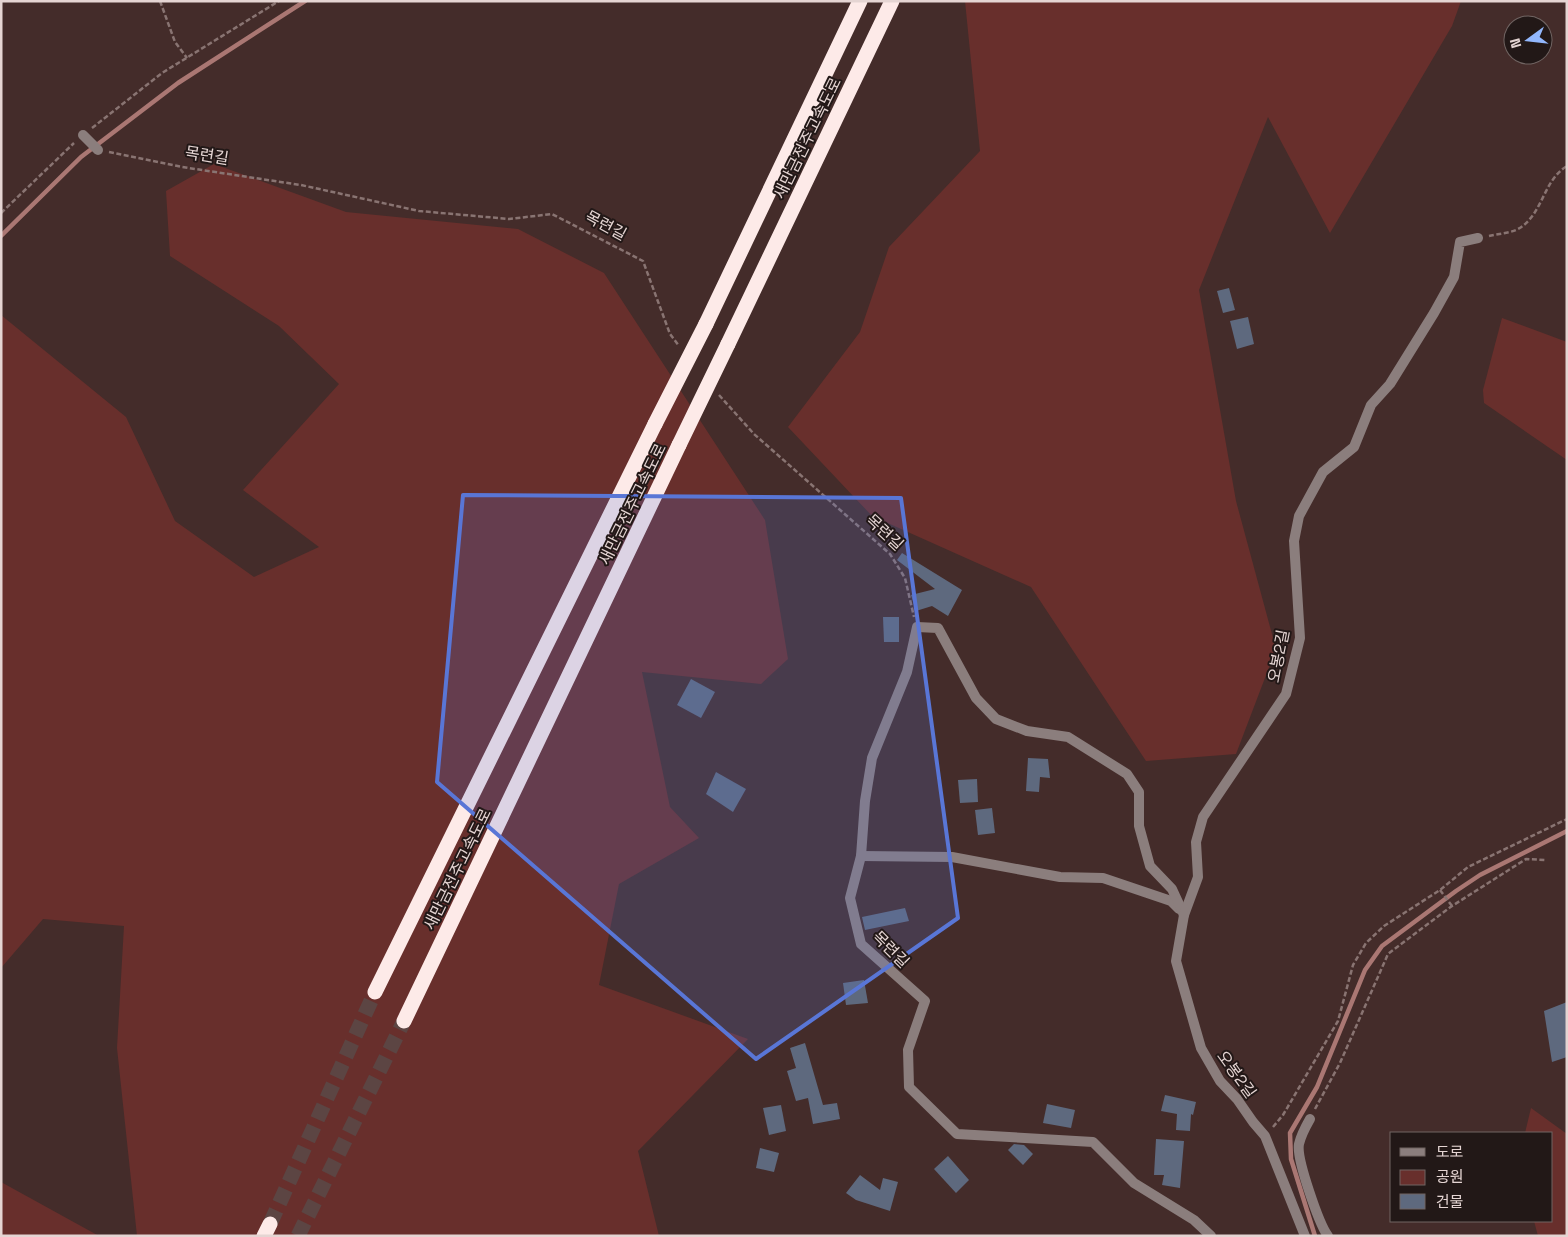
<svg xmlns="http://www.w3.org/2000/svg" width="1568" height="1237" font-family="'Space Grotesk','Noto Sans KR',sans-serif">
<rect width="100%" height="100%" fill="#442c2a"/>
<g fill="#682f2c">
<path d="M965 1H1461L1452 26 1330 233 1268 117 1199 290 1236 501 1276 649 1236 754 1146 761 1031 587 872 516 788 427 860 332 889 247 980 151Z"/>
<path d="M214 164 346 212 518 229 604 273 765 520 788 659 761 684 642 672 670 807 699 838 619 884 599 985 748 1039 638 1151 659 1236H137L117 1048 124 926 43 919 1 968V315L126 417 175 521 254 577 319 547 243 490 339 384 279 326 170 256 166 191Z"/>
<path d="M1502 318 1567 342V460L1484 403 1483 390Z"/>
<path d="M1531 1108 1567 1134V1236H1538L1534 1221H1552V1133H1525Z"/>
<path d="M1 1182 99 1236H1Z"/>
</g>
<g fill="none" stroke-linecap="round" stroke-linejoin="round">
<g stroke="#aa7773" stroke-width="4.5">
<path d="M1 236 81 157 178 83 305 1"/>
<path d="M1315 1236 1291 1159 1290 1133 1317 1087 1365 970 1382 946 1456 891 1480 875 1567 831"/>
</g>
</g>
<g fill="#5e697e">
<path d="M1229 288 1235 310 1223 313 1217 291Z"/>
<path d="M1248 317 1254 344 1237 349 1230 321Z"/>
<path d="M902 553 962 590 948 616 932 606 916 611 911 595 935 589 897 560Z"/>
<path d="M883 617H899V642H884Z"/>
<path d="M691 679 715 692 701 718 677 705Z"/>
<path d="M1028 758 1048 759 1050 778 1040 777 1039 792 1026 791Z"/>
<path d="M716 772 746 789 733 812 706 794Z"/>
<path d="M977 779 978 802 960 803 958 780Z"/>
<path d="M992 808 995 833 978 835 975 810Z"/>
<path d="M905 908 909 921 865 930 862 917Z"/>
<path d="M864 980 868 1003 846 1005 843 983Z"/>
<path d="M1567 1002V1057L1552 1062 1544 1011Z"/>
<path d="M805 1043 823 1105 837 1103 840 1119 813 1124 808 1098 796 1101 787 1071 796 1068 790 1048Z"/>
<path d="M1165 1095 1196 1102 1193 1115 1191 1114 1190 1131 1176 1130 1177 1114 1161 1111Z"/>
<path d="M1047 1104 1075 1110 1071 1128 1043 1123Z"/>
<path d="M781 1105 786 1131 769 1135 763 1108Z"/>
<path d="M1156 1139 1184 1141 1180 1188 1162 1185 1164 1175H1154Z"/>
<path d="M1014 1144 1024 1145 1033 1154 1023 1165 1008 1150Z"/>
<path d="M760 1148 779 1153 774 1172 756 1168Z"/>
<path d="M948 1156 969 1180 956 1193 934 1169Z"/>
<path d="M860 1175 880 1190 883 1178 898 1182 890 1211 856 1200 846 1193Z"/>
</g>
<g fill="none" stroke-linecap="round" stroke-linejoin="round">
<g stroke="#5c4543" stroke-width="15" stroke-dasharray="15 8" stroke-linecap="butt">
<path d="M270 1224 375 992"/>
<path d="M298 1236 404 1021"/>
</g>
<g stroke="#897472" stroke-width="2.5" stroke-dasharray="5 2.5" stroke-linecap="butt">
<path d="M160 1 175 42 187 58"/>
<path d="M92 128 162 73 279 1"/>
<path d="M109 152 182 167 301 185 419 211 509 219 552 214 643 261 670 334 679 346"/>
<path d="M1 213 74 143"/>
<path d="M1489 236C1497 234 1509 233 1516 230 1543 217 1542 181 1567 166"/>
<path d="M719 395 754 434 890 554 905 578 914 617"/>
<path d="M1440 890 1452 906"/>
<path d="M1315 1109 1340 1063 1388 954 1452 906 1526 859 1545 860"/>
<path d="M1273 1127 1283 1115 1338 1021 1353 965 1366 943 1384 926 1440 890 1468 867 1567 819"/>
</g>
<g stroke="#8b7e7d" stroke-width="10">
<path d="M83 135 98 150"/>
<path d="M861 856 952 857 1060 877 1103 878 1171 901 1179 909"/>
<path d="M1184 915 1172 889 1150 866 1139 826V792L1127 774 1068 737 1027 731 996 719 976 698 938 628 917 627 907 672 872 758 865 801 861 856 850 898 861 944 925 1001 908 1050 909 1087 957 1134 1093 1142 1134 1183 1194 1220 1211 1236"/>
<path d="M1310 1119C1306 1126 1301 1135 1299 1144 1296 1158 1319 1224 1328 1236"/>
<path d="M1305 1236 1265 1136 1253 1122 1237 1099 1220 1081 1201 1048 1176 961 1184 915 1198 877 1196 842 1203 817 1286 694 1300 638 1294 541 1299 516 1323 472 1354 447 1371 405 1390 384 1434 313 1454 277 1460 242 1478 238"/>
</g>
<g stroke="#fdeae8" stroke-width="15">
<path d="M706 324 860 1"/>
<path d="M728 344 892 1"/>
<path d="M375 992 655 424"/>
<path d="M404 1021 679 445"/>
<path d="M264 1236 270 1224"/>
</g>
<g stroke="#fdeae8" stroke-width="15">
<path d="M655 424 706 324"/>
<path d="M679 445 728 344"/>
</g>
</g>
<path fill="#5976d6" fill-opacity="0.2" stroke="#5976d6" stroke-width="4" stroke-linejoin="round" d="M463 495 901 498 958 918 756 1059 437 782Z"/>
<g text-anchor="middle" stroke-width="4" stroke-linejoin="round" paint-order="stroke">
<g font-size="16" fill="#e5d5d3" stroke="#221817">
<text transform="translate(807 138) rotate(-64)" y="6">새만금전주고속도로</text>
<text transform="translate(207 155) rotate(9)" y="6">목련길</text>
<text transform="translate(606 225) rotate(28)" y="6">목련길</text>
<text transform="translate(632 504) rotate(-64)" y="6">새만금전주고속도로</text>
<text transform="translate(885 532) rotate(43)" y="6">목련길</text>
<text transform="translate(1278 656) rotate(-79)" y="6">오봉2길</text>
<text transform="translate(457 869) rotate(-64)" y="6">새만금전주고속도로</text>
<text transform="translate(891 949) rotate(45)" y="6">목련길</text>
<text transform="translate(1237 1074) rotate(54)" y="6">오봉2길</text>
</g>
</g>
<rect width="1568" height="1237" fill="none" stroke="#e5d5d3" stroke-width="5"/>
<rect x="1390" y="1132" width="162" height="90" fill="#221817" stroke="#706462"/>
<rect x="1400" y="1148" width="25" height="8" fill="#8b7e7d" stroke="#706462"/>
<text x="1436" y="1157" font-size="15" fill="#e5d5d3">도로</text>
<rect x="1400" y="1170" width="25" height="15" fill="#682f2c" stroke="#706462"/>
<text x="1436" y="1182" font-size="15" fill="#e5d5d3">공원</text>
<rect x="1400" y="1194" width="25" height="15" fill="#5e697e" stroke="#706462"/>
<text x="1436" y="1207" font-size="15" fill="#e5d5d3">건물</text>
<g transform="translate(1528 40) rotate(255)"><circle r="24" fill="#221817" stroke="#706462"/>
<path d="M0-4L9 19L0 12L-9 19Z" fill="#92b7fd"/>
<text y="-8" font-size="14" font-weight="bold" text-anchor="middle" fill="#e5d5d3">N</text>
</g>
</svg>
